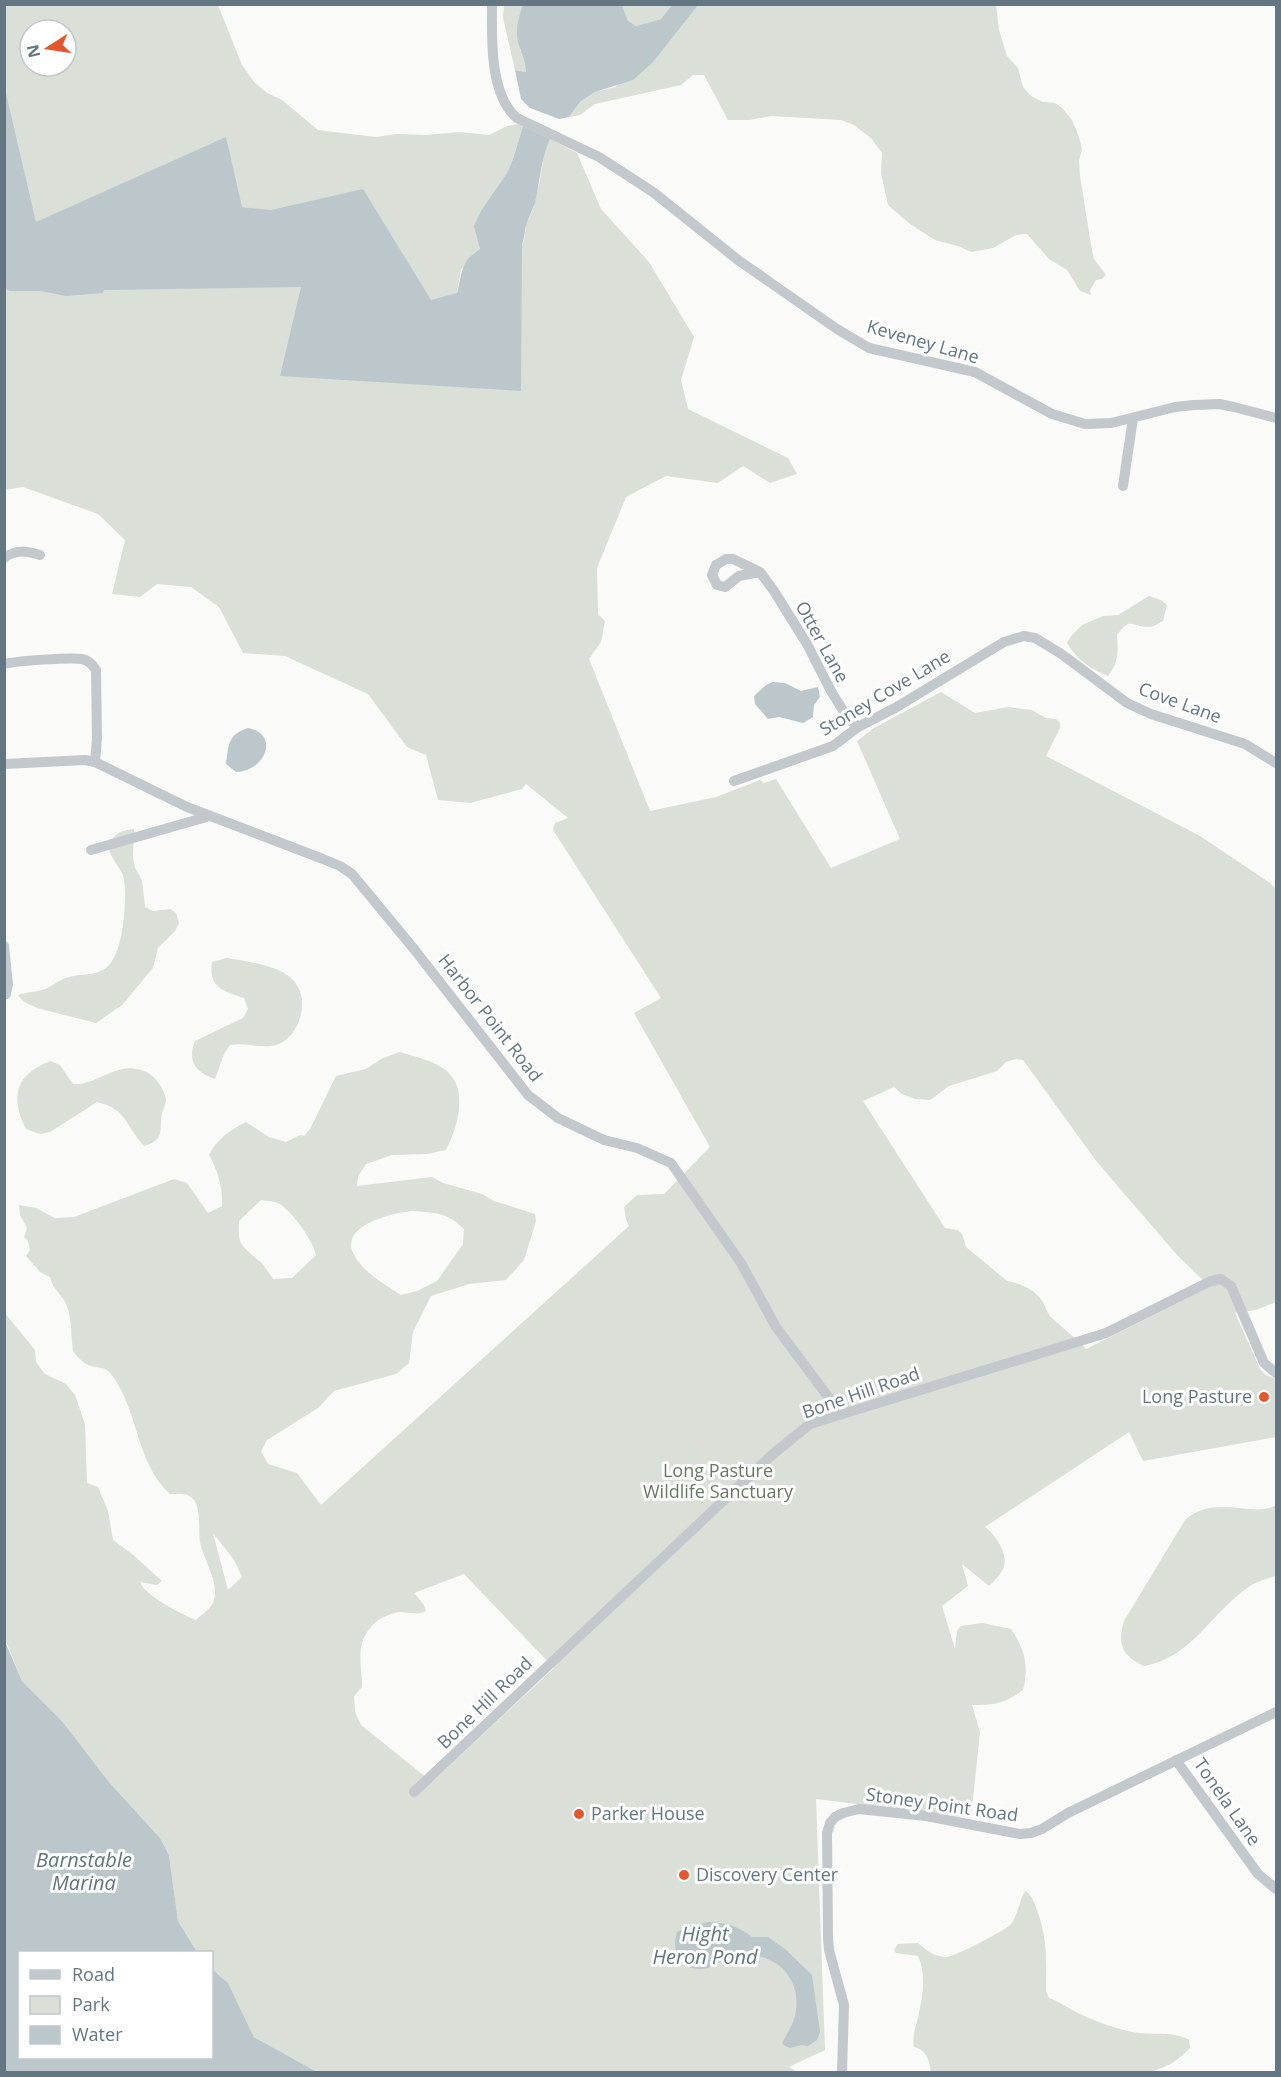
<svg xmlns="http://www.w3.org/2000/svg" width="1281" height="2077" font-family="'Open Sans',sans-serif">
<rect width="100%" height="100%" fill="#fafaf8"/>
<g fill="#dadfd7" fill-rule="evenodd">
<path d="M4 5H218L242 65 254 82 267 93 282 100 318 130 376 137 396 134 426 135 460 132 489 135 507 126 519 124 523 126 513 159 507 173 475 226 480 249 474 253 461 270 456 298 446 315 304 215 205 202 5 229ZM30 30H66V66H30Z"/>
<path d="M504 5H523L520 50 526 59V72L515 70 503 18Z"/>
<path d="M622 5H672L661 19 636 26 628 21Z"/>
<path d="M698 5H996L999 30 1007 56 1018 68 1023 87 1031 96 1043 102 1055 103 1062 108 1072 120 1079 137 1082 150 1079 160 1080 176 1092 251 1094 259 1106 275 1102 279 1096 280 1090 290 1091 295 1080 291 1067 270 1049 259 1027 234 1016 235 993 248 971 252 961 247 935 240 910 224 888 205 881 173 882 153 871 138 854 125 841 120 771 116 750 120H728L704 75H693L681 85 595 104 580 115 569 117 581 101 595 92 615 87 671 39 685 18Z"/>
<path d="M550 139 577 153 601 209 649 262 694 337 681 380 688 409 788 458 797 474 770 483 743 466 718 483 666 476 626 497 597 568 598 614 605 621 601 642 589 659 650 811 716 797 760 780 764 783 776 779 831 868 900 839 857 741 874 728 941 692 975 713 1009 707 1032 710 1046 718 1056 719 1060 723V728L1046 756 1200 836 1270 883 1276 889V1302L1256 1310 1235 1313 1260 1369 1267 1376 1276 1378V1437L1143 1461 1129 1432 985 1527C995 1534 1008 1553 1004 1566 1002 1574 994 1581 989 1586L962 1564 968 1586 942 1606 955 1649 957 1631 961 1626 982 1623 1011 1629C1025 1649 1029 1667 1023 1690 1004 1704 995 1705 972 1705L980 1732 971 1818 816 1799 825 2050 789 2067 797 2072H317L254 2037 228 1983 212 1969V1952H197L178 1921 169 1855 160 1838 109 1782 62 1721 22 1681 5 1639 4 1312 35 1350 36 1362 45 1374 66 1384 75 1395 85 1424 87 1483 98 1487 108 1511 113 1540 132 1554 162 1581 157 1585 140 1582C145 1596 181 1614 196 1620 202 1614 212 1608 214 1600 219 1581 204 1561 200 1542 198 1531 202 1506 192 1498 186 1492 177 1494 170 1494 135 1462 139 1410 111 1374 104 1365 95 1369 86 1364 81 1361 77 1356 73 1351 71 1337 72 1320 67 1306 63 1295 52 1289 50 1277L40 1272 26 1256 30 1250 28 1241 24 1237 27 1228 20 1215 19 1205 36 1208 55 1218 74 1217 174 1179 187 1183 208 1213 222 1206C223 1188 218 1171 209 1155 217 1139 230 1130 246 1122L269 1137 286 1142 300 1135 304 1136 310 1129 336 1076 366 1069 381 1059 399 1052C413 1056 431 1060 443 1068 470 1086 458 1127 446 1150L427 1154 392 1155 366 1164 358 1176 357 1186 432 1177 443 1183 482 1194 494 1201 535 1214 536 1221 524 1260 506 1280 469 1284 431 1296 413 1332 409 1363 396 1374 334 1391 318 1408 267 1440 261 1451 268 1464 297 1473 321 1505 629 1226 626 1219 624 1207 637 1195 664 1194 710 1147 634 1013 661 998 553 830 555 823 568 818 526 784 522 789 470 803 438 800 426 755 407 747 368 694 285 656 243 653 219 607 191 587 157 584 140 597 112 594 125 540 98 514 23 487 5 490V272L106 282 155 248 355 295 477 309 524 241 526 225 534 206 539 184 545 149ZM1016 1059 1023 1060 1097 1162 1177 1255 1210 1287 1086 1349C1075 1337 1062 1328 1050 1316 1046 1311 1045 1304 1041 1299 1033 1289 1020 1283 1007 1281L966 1247 963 1236 958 1230 945 1228 863 1101 894 1087 902 1094 915 1099 930 1100 949 1086 997 1071 1006 1062ZM261 1200C266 1201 275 1201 280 1204 293 1213 313 1240 316 1255L292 1278 273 1279C268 1272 264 1264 257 1259 240 1244 238 1245 239 1221ZM412 1211C433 1212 449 1213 464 1229L463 1244 437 1281 417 1291 401 1295C384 1284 364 1273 354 1255 338 1225 393 1213 412 1211ZM213 1533 234 1560 242 1577 228 1590ZM464 1574 554 1668 432 1782 361 1725 355 1712 354 1696 362 1687V1682C360 1657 356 1639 377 1621 383 1617 392 1613 399 1612 410 1612 416 1616 426 1611L424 1605 414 1593Z"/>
<path d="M1149 596 1161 600 1167 605 1163 621C1159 623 1153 627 1149 627 1131 627 1131 616 1117 635 1118 651 1119 663 1108 676 1091 669 1077 660 1067 643L1072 635 1082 625 1103 616 1118 615Z"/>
<path d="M134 829 133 857 135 868 142 880 145 907 153 911 170 909 176 913 179 923 175 931 158 948 153 968 122 1005 96 1023 37 1008 24 1002 18 995C27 992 37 992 45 989 52 986 59 980 66 978 80 973 93 977 106 968 124 954 127 900 124 879 122 866 100 851 113 838 119 831 125 830 134 829Z"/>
<path d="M227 958C262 964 313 969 300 1018 296 1030 289 1041 276 1045 261 1049 245 1042 230 1045L224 1054 215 1079C195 1072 187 1061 195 1041L243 1018 248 1009 244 998C224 991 208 988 212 962Z"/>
<path d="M50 1061 60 1065 73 1084C97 1086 117 1060 144 1071 155 1075 165 1089 166 1100 166 1105 163 1109 162 1113 159 1131 165 1140 144 1146 125 1125 127 1109 97 1102L50 1132 40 1134 26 1129C10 1097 15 1075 50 1061Z"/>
<path d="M1276 1505V1576C1268 1578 1258 1581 1250 1586 1212 1611 1192 1658 1144 1666 1122 1656 1117 1644 1124 1621L1185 1520C1216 1493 1254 1519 1276 1505Z"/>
<path d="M1025 1891C1032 1895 1034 1902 1037 1910 1048 1940 1046 1960 1046 1991L1049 1998C1061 2002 1067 2008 1078 2013 1096 2022 1119 2030 1139 2033 1156 2035 1174 2031 1189 2040L1190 2048C1175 2063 1170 2065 1151 2072H931C929 2061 928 2051 914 2047 912 2038 915 2028 918 2018 922 1999 927 1975 918 1956L896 1953 894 1950 898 1944 918 1943C927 1951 935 1957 947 1957 954 1957 1004 1931 1010 1925 1018 1916 1019 1901 1025 1891Z"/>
</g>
<g fill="#bbc7cb">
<path d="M523 5H622L628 21 636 26 661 19 672 5H698L653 62 633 80 595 92 581 101 569 117 559 119 530 108 521 99 515 70 526 72C526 62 523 57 520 48 514 33 518 19 523 5Z"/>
<path d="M4 85 36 222 226 137 242 207 271 210 363 189 431 300 457 293C463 272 459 263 480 249L474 226 481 211 507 173 513 159 523 126 550 139C541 158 540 182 535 203 532 211 528 218 526 226 524 232 525 238 522 244L521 391 280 376 301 287 104 290 103 293 66 296 41 291H10L4 288Z"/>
<path d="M773 682 785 683 801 691 818 687 820 697 814 705 813 717 803 723 779 717 768 719 755 704 754 696 766 685Z"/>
<path d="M248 728C280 734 266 771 236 772L226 764C229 745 227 735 248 728Z"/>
<path d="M4 1639 22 1681 62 1721 109 1782 160 1838 169 1855 178 1921 197 1952H20V2058H212V1969L228 1983 254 2037 317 2072H5Z"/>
<path d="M709 1922C727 1923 738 1926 752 1937H768L785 1949 812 1975 820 2032 817 2040 808 2046 802 2045 790 2048 785 2046 782 2043C786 2036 790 2029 793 2022 805 1990 786 1958 751 1955 742 1955 729 1959 720 1962 715 1964 709 1969 703 1969 680 1970 671 1952 677 1932L686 1927Z"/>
</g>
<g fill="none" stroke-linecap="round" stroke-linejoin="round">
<g stroke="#c3c8cc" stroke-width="10">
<path d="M492 4C492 38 489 94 517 118L599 157 653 192 738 260 837 329 869 348 975 372 1052 414 1085 424 1111 423 1175 407 1194 405 1219 404 1234 407 1276 418"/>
<path d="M1123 486 1133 418"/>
<path d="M4 558C16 549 26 551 40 555"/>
<path d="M760 572 739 576 725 587 717 585 712 575 716 565 726 559H733L760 572 774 591 807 644 831 691 847 717 858 727"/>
<path d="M4 664C16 661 70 657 82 659 88 660 93 665 96 670L97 739 95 762 187 807 323 859 340 866 352 874 414 949 528 1095 558 1118 604 1140 637 1148 671 1163 741 1263 776 1327 841 1414"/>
<path d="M4 764 85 760 95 762"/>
<path d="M734 781 833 746 858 727 895 708 1004 642 1024 636 1035 638 1060 653 1127 703 1151 714 1245 744 1276 763"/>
<path d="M91 850 210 816"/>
<path d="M4 946 8 984 6 994"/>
<path d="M1176 1760 1258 1874 1276 1889"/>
<path d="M414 1792 773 1454 810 1424 1106 1333 1211 1281 1221 1279 1231 1286 1264 1363 1276 1373"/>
<path d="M842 2072 844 2005 829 1950 828 1938 827 1833 830 1823 835 1817 843 1813 859 1809 926 1816 1020 1834 1031 1833 1042 1829 1068 1813 1276 1712"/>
</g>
</g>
<g fill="#e4572e" stroke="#fff" stroke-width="2">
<circle cx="1264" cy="1397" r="6"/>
<circle cx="579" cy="1814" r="6"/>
<circle cx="684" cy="1875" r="6"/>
</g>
<g text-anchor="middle" stroke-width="6" stroke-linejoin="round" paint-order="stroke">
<g font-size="18" fill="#657683" stroke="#fff">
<text transform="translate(923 342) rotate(16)" y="6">Keveney Lane</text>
<text transform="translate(822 642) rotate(61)" y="6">Otter Lane</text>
<text transform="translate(885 693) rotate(-31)" y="6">Stoney Cove Lane</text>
<text transform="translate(1180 703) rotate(20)" y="6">Cove Lane</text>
<text transform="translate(490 1018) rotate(52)" y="6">Harbor Point Road</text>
<text transform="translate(861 1393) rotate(-19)" y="6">Bone Hill Road</text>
<text transform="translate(485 1703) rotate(-44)" y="6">Bone Hill Road</text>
<text transform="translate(1227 1802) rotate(55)" y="6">Tonela Lane</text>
<text transform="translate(942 1805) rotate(8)" y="6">Stoney Point Road</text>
</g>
<g font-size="18" fill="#657683" stroke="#fff" text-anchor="start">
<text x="1252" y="1403" text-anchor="end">Long Pasture</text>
<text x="591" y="1820">Parker House</text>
<text x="696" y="1881">Discovery Center</text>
</g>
<g font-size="18" fill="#687a64" stroke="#fff">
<text x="718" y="1477">Long Pasture<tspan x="718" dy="21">Wildlife Sanctuary</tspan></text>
</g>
<g font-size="20" font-style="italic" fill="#60757c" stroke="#fff">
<text x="84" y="1867">Barnstable<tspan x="84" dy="23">Marina</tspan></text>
<text x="705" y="1941">Hight<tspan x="705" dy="23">Heron Pond</tspan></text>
</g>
</g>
<rect width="1281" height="2077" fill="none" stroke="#657683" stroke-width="12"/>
<rect x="18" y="1951" width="195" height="108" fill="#ffffff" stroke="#c1c8cd" stroke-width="1.5"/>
<rect x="30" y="1970" width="30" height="9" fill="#c3c8cc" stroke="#c1c8cd" stroke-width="1.5"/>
<text x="72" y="1981" font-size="18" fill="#657683">Road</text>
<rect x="30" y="1996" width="30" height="18" fill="#dadfd7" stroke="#c1c8cd" stroke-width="1.5"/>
<text x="72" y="2011" font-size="18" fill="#657683">Park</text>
<rect x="30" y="2026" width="30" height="18" fill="#bbc7cb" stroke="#c1c8cd" stroke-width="1.5"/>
<text x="72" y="2041" font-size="18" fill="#657683">Water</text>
<g transform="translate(48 48) rotate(258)"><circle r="28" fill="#ffffff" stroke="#c1c8cd" stroke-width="1.5"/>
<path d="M0-4.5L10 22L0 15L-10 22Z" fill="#e4572e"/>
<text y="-9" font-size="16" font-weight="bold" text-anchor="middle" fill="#657683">N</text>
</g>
</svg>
